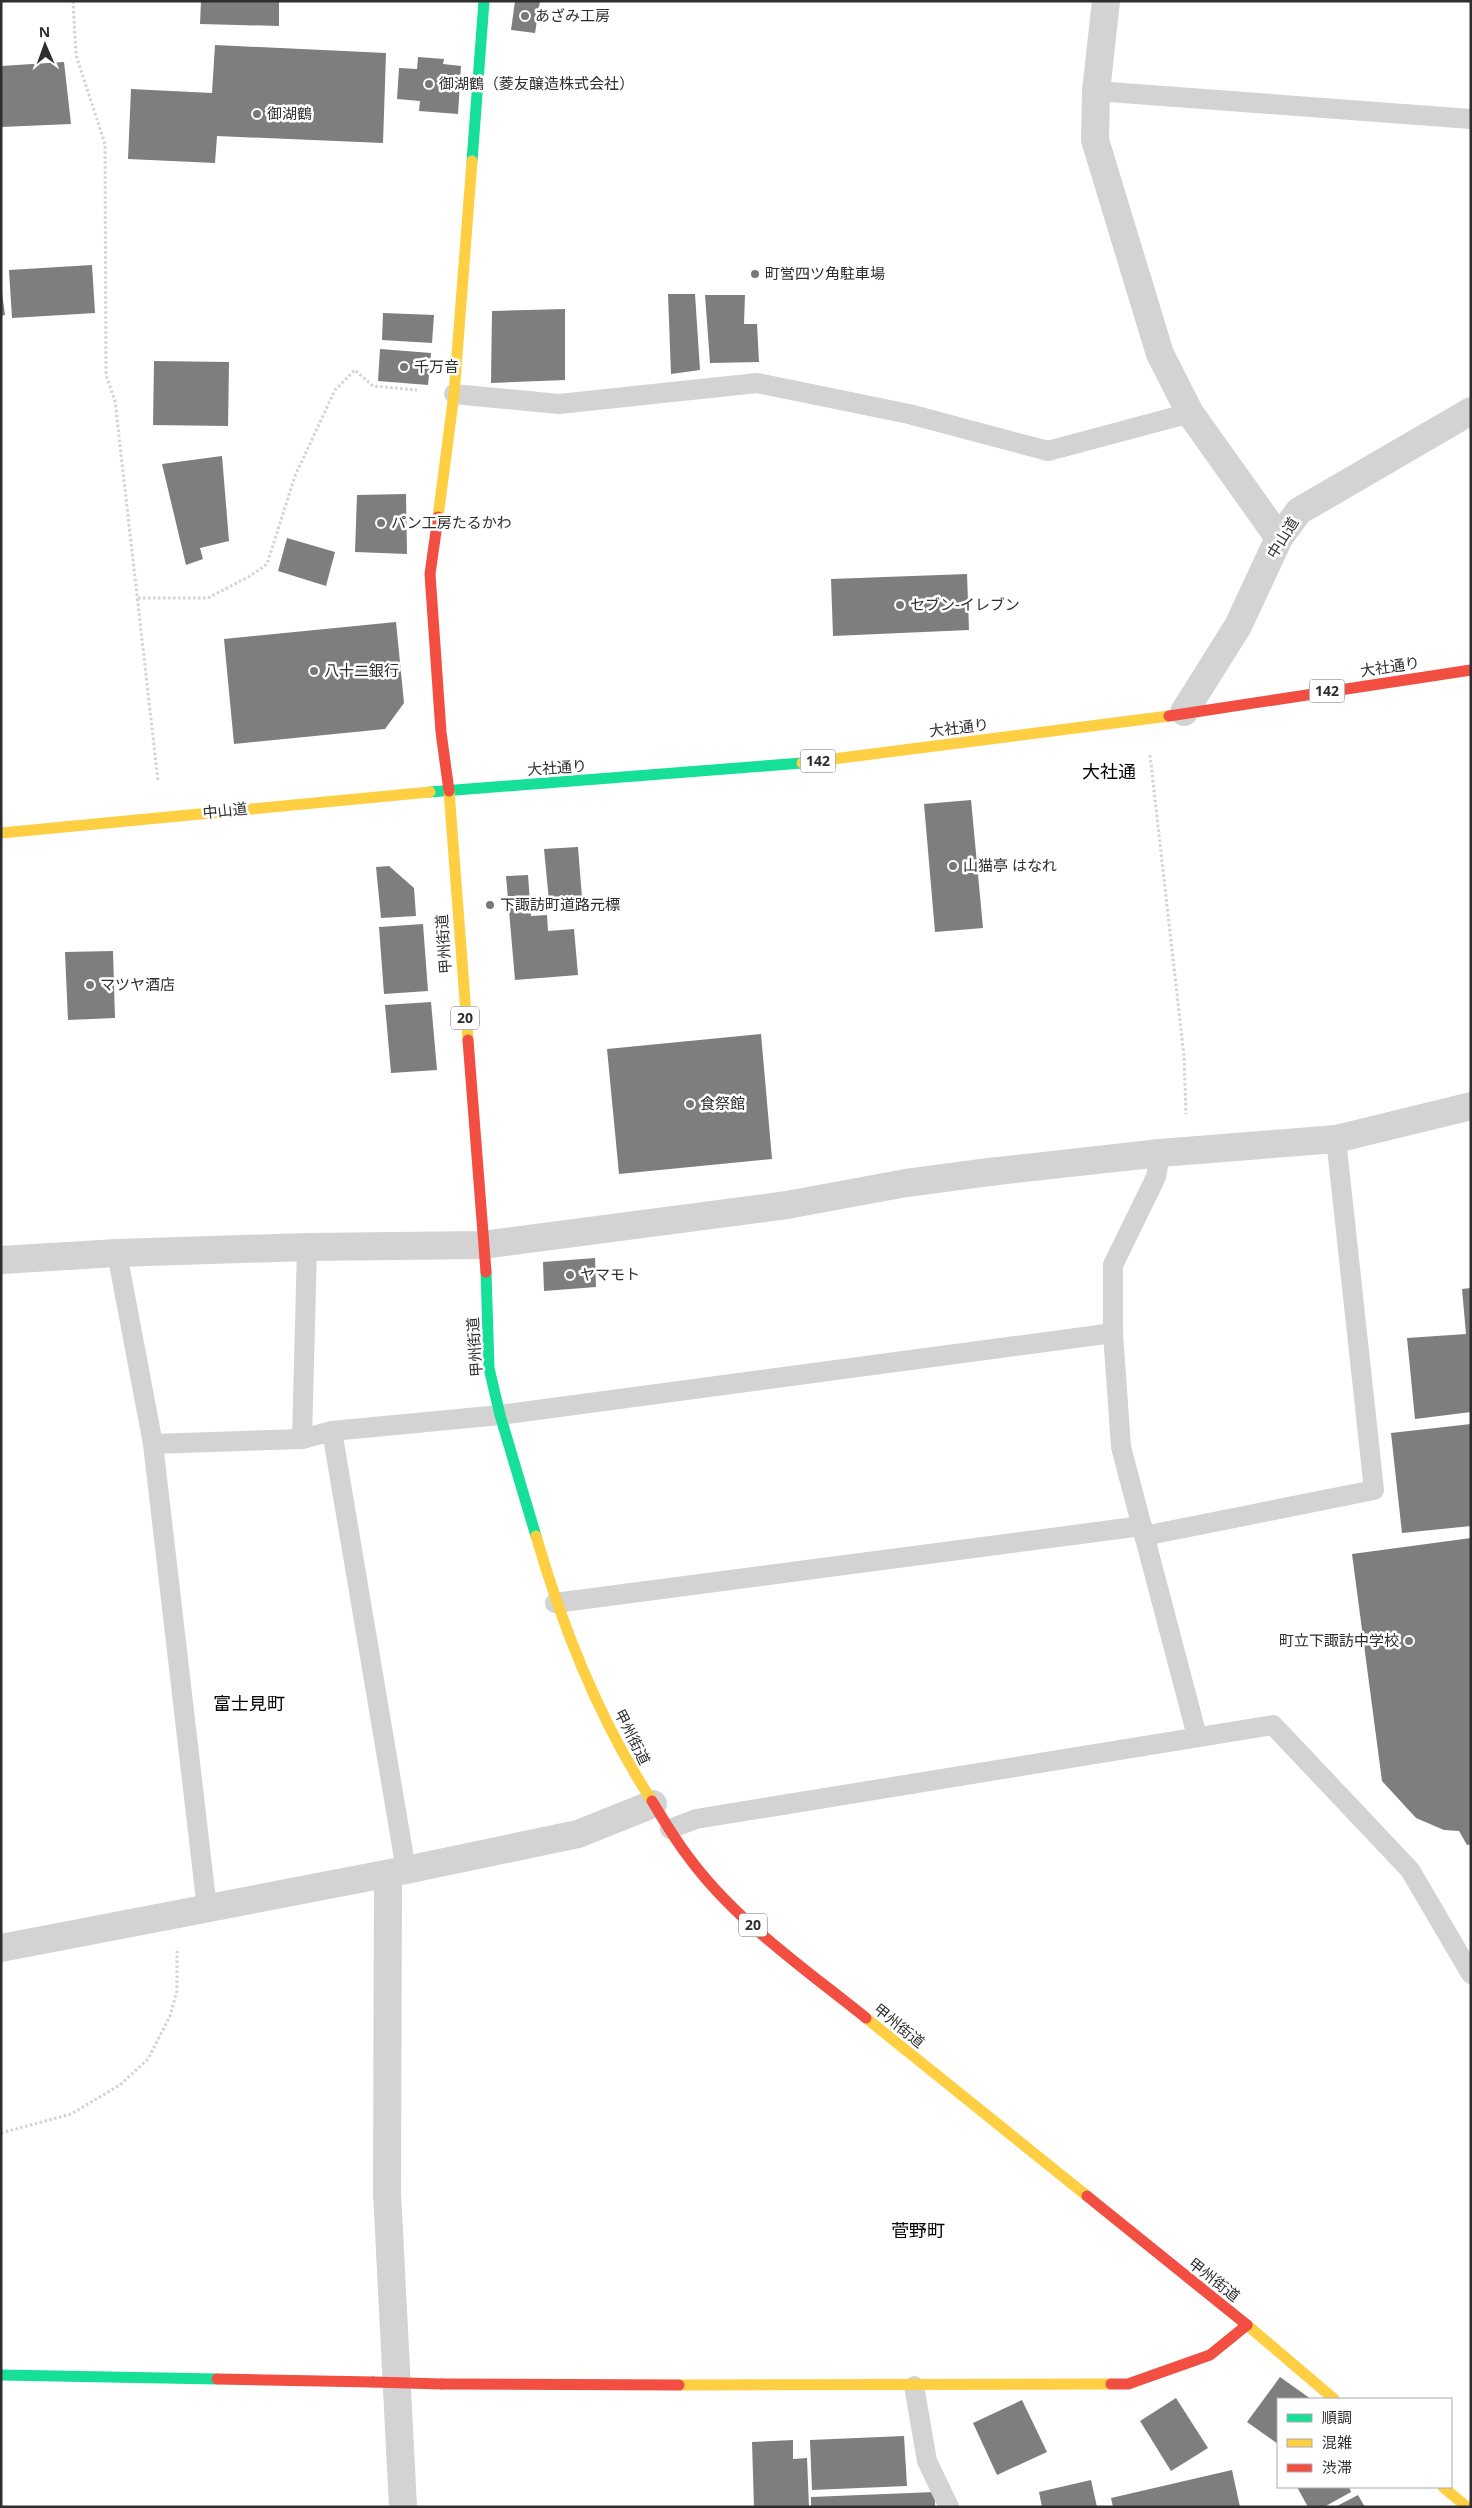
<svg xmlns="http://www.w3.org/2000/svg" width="1472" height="2508" font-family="'Open Sans','Noto Sans JP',sans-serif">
<rect width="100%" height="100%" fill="#fff"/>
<g fill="#7e7e7e">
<path d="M201 1H279V26L200 24Z"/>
<path d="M515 1H540L535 33 511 30Z"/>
<path d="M215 45 386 53 383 143 217 136 215 163 128 159 131 89 212 93Z"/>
<path d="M418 57 444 59 443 64 461 66 458 114 419 111 420 101 397 99 399 68 417 69Z"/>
<path d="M64 62 71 124 1 127V66Z"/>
<path d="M92 265 95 313 12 318 9 270Z"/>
<path d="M1 285 5 315 1 316Z"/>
<path d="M668 294H695L700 370 671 374Z"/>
<path d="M705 295H745L744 324H757L759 362 710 363Z"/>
<path d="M565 309V380L491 383 492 311Z"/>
<path d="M383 313 434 315 432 343 382 340Z"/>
<path d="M380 349 431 353 428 385 378 381Z"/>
<path d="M154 361 229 362 228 426 153 425Z"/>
<path d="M222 456 229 541 200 548 203 559 186 565 162 464Z"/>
<path d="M406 494 407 554 355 552 357 495Z"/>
<path d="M287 538 335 552 326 586 278 571Z"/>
<path d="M967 574 969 630 833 636 831 579Z"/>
<path d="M396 622 404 703 385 729 234 744 224 639Z"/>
<path d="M971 800 983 928 935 932 924 804Z"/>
<path d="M578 847 582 898 549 901 544 849Z"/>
<path d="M389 866 414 888 416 916 381 918 376 867Z"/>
<path d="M528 875 531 916 547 915 548 931 574 929 578 975 515 980 506 876Z"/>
<path d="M423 924 428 991 384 994 379 927Z"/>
<path d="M113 951 115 1018 68 1020 65 952Z"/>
<path d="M431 1002 437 1070 391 1073 385 1005Z"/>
<path d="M761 1034 772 1159 619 1174 607 1049Z"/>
<path d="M595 1258 596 1287 544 1291 543 1262Z"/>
<path d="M1471 1288V1412L1415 1419 1407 1338 1466 1334 1462 1289Z"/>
<path d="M1471 1424V1526L1402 1533 1391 1433Z"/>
<path d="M1471 1538V1844L1467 1845 1459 1831 1444 1830 1416 1818 1382 1781 1352 1554Z"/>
<path d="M1280 2377 1311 2399H1278V2444L1247 2422Z"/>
<path d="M1176 2398 1208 2448 1171 2471 1140 2421Z"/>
<path d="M1022 2400 1047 2452 997 2475 973 2423Z"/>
<path d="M904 2436 907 2486 812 2490 810 2440Z"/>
<path d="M793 2440V2459L807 2458 809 2507H754L752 2442Z"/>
<path d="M1232 2470 1240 2507H1113L1111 2498Z"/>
<path d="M1091 2480 1097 2507H1042L1039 2492Z"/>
<path d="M1297 2487H1349L1351 2492 1324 2507H1308Z"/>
<path d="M935 2492V2507H811V2497Z"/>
<path d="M1358 2495 1365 2507H1335Z"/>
</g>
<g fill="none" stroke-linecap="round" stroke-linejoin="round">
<g stroke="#d3d3d3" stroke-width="3" stroke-dasharray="2.5 2.5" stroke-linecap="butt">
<path d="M73 1 76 55 105 144 106 375 115 401 158 781"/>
<path d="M138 598H208L250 576 267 564 295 476 335 390 355 370 373 386 417 390"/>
<path d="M1150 755 1184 1056 1186 1114"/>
<path d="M1 2133 71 2114 120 2085 148 2059 170 2016 177 1991V1951"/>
</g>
<g stroke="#d3d3d3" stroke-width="20">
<path d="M1096 91 1471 119"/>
<path d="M454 394 559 404 757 383 909 414 1048 451 1190 413"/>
<path d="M1160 1153 1156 1177 1113 1265V1333L1121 1447 1197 1736"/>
<path d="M117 1253 153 1444 207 1909"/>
<path d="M332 1431 406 1870"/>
<path d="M302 1439 307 1247"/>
<path d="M153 1444 302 1439 332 1431 500 1415 1113 1333"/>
<path d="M1144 1536 1374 1490 1336 1139"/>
<path d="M555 1603 1142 1526"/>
<path d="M670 1829 696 1819 1273 1725 1410 1870 1471 1974"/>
<path d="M914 2386 927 2461 949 2507"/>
</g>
<g stroke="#d3d3d3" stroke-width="28">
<path d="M1106 1 1096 91 1095 140 1160 354 1190 413 1279 538"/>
<path d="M1184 712 1238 626 1279 538 1299 511 1471 411"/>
<path d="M1 1260 117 1253 307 1247 482 1245 787 1205 906 1183 989 1172 1160 1153 1336 1139 1471 1106"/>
<path d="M388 1874 387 2192 403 2507"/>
<path d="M1 1948 406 1870 578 1834 653 1804"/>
</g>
<g stroke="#16e098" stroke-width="11">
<path d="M472 161 484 1"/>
<path d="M430 792 802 763"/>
<path d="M486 1272 489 1368 500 1415 536 1536"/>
<path d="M1 2375 217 2379"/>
</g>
<g stroke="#ffcf43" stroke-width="11">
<path d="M438 517 454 394 472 161"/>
<path d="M802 763 1169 716"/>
<path d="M449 791 468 1040"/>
<path d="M1 833 430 792"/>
<path d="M536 1536C563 1629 599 1720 652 1801"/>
<path d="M866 2018 1087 2196"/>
<path d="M1247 2325 1334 2399"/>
<path d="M679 2385 1111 2384"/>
<path d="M1443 2487 1467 2507"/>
</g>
<g stroke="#f24e42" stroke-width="11">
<path d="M438 517 430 574 441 732 449 791"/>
<path d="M1169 716 1471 670"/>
<path d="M468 1040 486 1272"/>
<path d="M652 1801C663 1819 674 1838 687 1855 734 1920 804 1968 866 2018"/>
<path d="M1087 2196 1247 2325"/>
<path d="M217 2379 373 2382"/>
<path d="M442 2384 679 2385"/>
<path d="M1111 2384H1128L1210 2355 1247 2325"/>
</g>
<path stroke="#f24e42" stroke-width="11" d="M373 2382 442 2384"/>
</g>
<g fill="#777" stroke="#fff" stroke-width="2">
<circle cx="525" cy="16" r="5"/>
<circle cx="429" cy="84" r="5"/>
<circle cx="257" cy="114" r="5"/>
<circle cx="755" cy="274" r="5"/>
<circle cx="404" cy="367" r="5"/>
<circle cx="381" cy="523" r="5"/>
<circle cx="900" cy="605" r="5"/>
<circle cx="314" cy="671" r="5"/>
<circle cx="953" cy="866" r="5"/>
<circle cx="490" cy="905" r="5"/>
<circle cx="90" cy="985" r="5"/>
<circle cx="690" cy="1104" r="5"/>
<circle cx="570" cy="1275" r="5"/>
<circle cx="1409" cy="1641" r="5"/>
</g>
<g text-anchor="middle" stroke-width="5" stroke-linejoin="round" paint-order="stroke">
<g fill="#fff" stroke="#6d6d6d" stroke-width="1">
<rect x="1309.5" y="679.5" width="35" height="23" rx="4"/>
<rect x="800.5" y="749.5" width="35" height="23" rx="4"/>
<rect x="451" y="1006.5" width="28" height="23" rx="4"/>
<rect x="739" y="1913.5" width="28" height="23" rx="4"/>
</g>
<g font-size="14" font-weight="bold" fill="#2e2e2e">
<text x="1327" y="696">142</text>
<text x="818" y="766">142</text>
<text x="465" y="1023">20</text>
<text x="753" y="1930">20</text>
</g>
<g font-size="15" fill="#2e2e2e" stroke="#fff" text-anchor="start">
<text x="535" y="21">あざみ工房</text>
<text x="439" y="89">御湖鶴（菱友醸造株式会社）</text>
<text x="267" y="119">御湖鶴</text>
<text x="765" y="279">町営四ツ角駐車場</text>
<text x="414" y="372">千万音</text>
<text x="391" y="528">パン工房たるかわ</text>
<text x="910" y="610">セブン-イレブン</text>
<text x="324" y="676">八十二銀行</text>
<text x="963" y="871">山猫亭 はなれ</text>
<text x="500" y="910">下諏訪町道路元標</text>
<text x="100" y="990">マツヤ酒店</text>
<text x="700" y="1109">食祭館</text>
<text x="580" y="1280">ヤマモト</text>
<text x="1399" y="1646" text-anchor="end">町立下諏訪中学校</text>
</g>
<g font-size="15" fill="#2e2e2e" stroke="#fff">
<text transform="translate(1283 538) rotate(-58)" y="5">中山道</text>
<text transform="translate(1390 667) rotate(-8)" y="5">大社通り</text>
<text transform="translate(959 728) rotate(-7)" y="5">大社通り</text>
<text transform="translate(557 768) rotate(-4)" y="5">大社通り</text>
<text transform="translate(225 811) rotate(-6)" y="5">中山道</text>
<text transform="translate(444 944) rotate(-94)" y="5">甲州街道</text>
<text transform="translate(475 1347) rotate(-94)" y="5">甲州街道</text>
<text transform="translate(632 1737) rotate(63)" y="5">甲州街道</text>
<text transform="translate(899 2026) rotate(39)" y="5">甲州街道</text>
<text transform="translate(1214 2280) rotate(38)" y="5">甲州街道</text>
</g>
<g font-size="18" fill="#000" stroke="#fff">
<text x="1109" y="778">大社通</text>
<text x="249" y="1710">富士見町</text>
<text x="918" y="2237">菅野町</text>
</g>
</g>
<rect width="1472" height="2508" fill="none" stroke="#2e2e2e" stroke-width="5"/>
<rect x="1277" y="2398" width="175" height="90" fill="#ffffff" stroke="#ababab"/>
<rect x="1287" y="2414" width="25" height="8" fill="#16e098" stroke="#ababab"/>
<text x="1322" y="2423" font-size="15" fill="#2e2e2e">順調</text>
<rect x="1287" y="2439" width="25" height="8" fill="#ffcf43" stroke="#ababab"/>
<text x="1322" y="2448" font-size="15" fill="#2e2e2e">混雑</text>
<rect x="1287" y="2464" width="25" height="8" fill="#f24e42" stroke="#ababab"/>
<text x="1322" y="2473" font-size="15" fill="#2e2e2e">渋滞</text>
<g transform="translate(45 45) rotate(358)" stroke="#ffffff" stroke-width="4" paint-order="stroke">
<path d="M0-4L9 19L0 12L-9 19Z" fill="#2e2e2e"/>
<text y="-8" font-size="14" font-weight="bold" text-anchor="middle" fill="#2e2e2e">N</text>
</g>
</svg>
